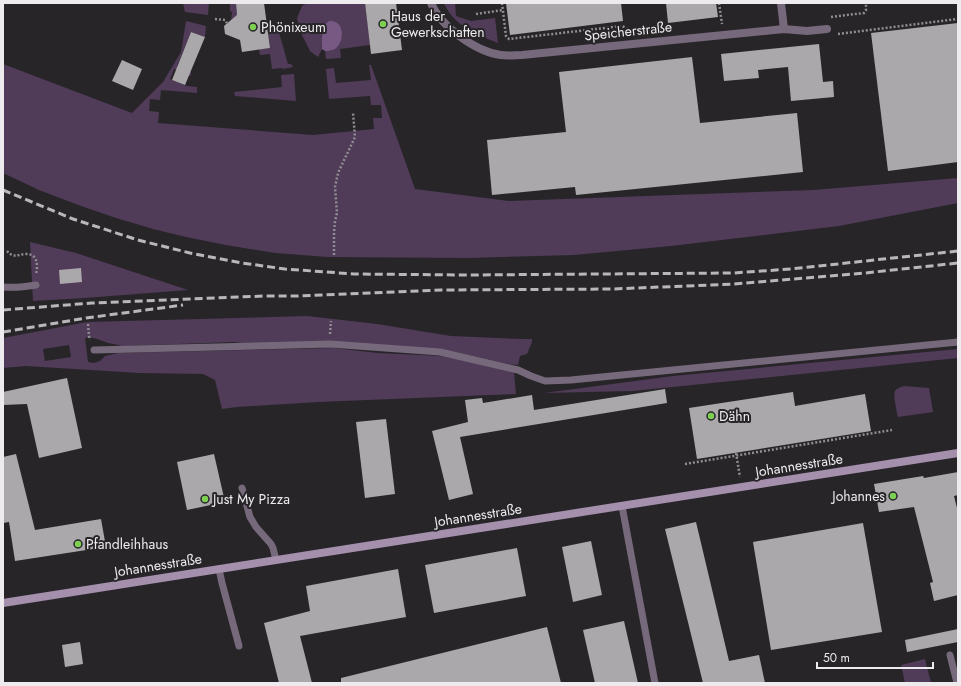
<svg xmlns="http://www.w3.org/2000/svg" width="961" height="686" font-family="Jost,sans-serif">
<rect width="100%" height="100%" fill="#282529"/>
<g fill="#503b58" fill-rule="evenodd">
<path d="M183 3H209L208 15 185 12Z"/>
<path d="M230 3H236L238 24 231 20 232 12 230 11Z"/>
<path d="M307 3H365L370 45 340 49 341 58 326 59 325 51C328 51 332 51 335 49 343 44 343 30 337 23L323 30 321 46 322 49 318 57 310 51 300 31 297 18 302 6Z"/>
<path d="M444 3H455L456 16 471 21 495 18 498 43C476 34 454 26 444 3Z"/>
<path d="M186 21 206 26 205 37 191 32 177 66 191 72V76L174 69 170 79 187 86 197 87V93L161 90 160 100 150 99 149 111 159 112 158 123 313 135 374 129 373 118H382L381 105H371L370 96 329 99 326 69 334 68 336 83 371 80 369 65H371L415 189 509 201 813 190 958 178V203L839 226 671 246 574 255 468 258 328 257 275 253 226 245 186 237 153 229 116 218 81 206 39 190 3 173V64L132 113 163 82 181 52Z"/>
<path d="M278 29 288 64H291L293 67 283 69 282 68 272 69 270 54 260 55 259 49 270 48 268 30Z"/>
<path d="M294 74 296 101 235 96 234 92 282 87 281 75Z"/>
<path d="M30 242 76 253 188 290 85 298 33 301Z"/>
<path d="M307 316 377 324 451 336 523 339H532V342L527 354 520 356 518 365 509 364 440 349 249 344 234 342 122 346C116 344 110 344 105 342 98 339 93 337 85 338L88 362 94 363 100 361 105 356 118 353 334 348 378 353 440 356 512 370 514 372 516 394 318 402 237 407 222 409 215 380 203 374 139 373 26 366 3 368V338L87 322ZM69 345 71 357 45 361 43 349Z"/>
<path d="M958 349V358L633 391 544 393 673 376Z"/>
<path d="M904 386 929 388 933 412 898 417C897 412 893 395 895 391 897 388 901 387 904 386Z"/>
<path d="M925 659 931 683H905L901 665Z"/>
</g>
<path fill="#785983" d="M329 21C345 19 345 42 335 49 332 51 328 51 325 51L322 49C321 46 322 30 324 26 325 24 327 23 329 21Z"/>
<g fill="#aba8ac">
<path d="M236 3H264L270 48 242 52 240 40 225 34 224 26 237 15Z"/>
<path d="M365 3H396L402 50 371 54Z"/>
<path d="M506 3H621L623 21 510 35Z"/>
<path d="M666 3H716L718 17 668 23Z"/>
<path d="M958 23V162L888 171 871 33Z"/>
<path d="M191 32 205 37 185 85 172 80Z"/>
<path d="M819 44 823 82 833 81 834 97 791 101 788 67 758 70 759 78 724 81 721 54Z"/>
<path d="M692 57 700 123 797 113 803 172 576 195 575 187 492 195 487 140 566 132 559 72Z"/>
<path d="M122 60 142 69 133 90 112 81Z"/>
<path d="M81 268 82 282 60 284 59 270Z"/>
<path d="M67 378 82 448 39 458 27 404 3 405V392Z"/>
<path d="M665 389 667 403 460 437 473 494 449 500 432 431 468 422 465 400 482 398 483 403 532 395 534 410Z"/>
<path d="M793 392 795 406 865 394 871 431 697 459 689 408Z"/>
<path d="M386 419 395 494 365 498 356 422Z"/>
<path d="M16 454 35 530 101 519 106 547 15 561 9 522 3 523V457Z"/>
<path d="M214 454 225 502 187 510 177 462Z"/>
<path d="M958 472V495L954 496 958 512V595L934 601 930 583 933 582 914 507 879 512 874 484 923 476 924 478Z"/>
<path d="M696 522 729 661 759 655 765 683H703L665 529Z"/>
<path d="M863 523 882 632 771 650 753 542Z"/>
<path d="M591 541 602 595 573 602 562 547Z"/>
<path d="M517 548 526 596 434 613 425 565Z"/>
<path d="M398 569 406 617 300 636 312 683H279L264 623 310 611 306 586Z"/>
<path d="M624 621 638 683H595L583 630Z"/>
<path d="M547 627 561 683H341V678Z"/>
<path d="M958 629V642L907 652 905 640Z"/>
<path d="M80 642 83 664 65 667 62 645Z"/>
</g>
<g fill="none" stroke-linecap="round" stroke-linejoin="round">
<g stroke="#918e92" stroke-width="2.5" stroke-dasharray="2 2" stroke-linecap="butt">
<path d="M502 3 506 36 509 39 622 26 626 28 631 33"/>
<path d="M719 3 722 24"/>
<path d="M476 14 503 10"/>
<path d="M831 17 864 13 866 10V3"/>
<path d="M215 19 225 20 227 23"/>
<path d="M838 34 958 19"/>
<path d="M7 251C14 259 18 254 26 254 38 254 38 266 36 274"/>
<path d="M334 255V233L335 221 337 213 335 187 338 173 355 137 353 113"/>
<path d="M88 324 89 336 90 340"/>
<path d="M330 334 331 321"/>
<path d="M736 453 740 477"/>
<path d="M685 464 892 430"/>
<path d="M18 682V683"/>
</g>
<g stroke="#77697c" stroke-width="7">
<path d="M3 287C14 288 24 287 36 285"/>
<path d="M94 350 330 344 440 352 518 370 531 376 545 381 571 380 958 342"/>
<path d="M242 488 250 517 256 527 271 544 273 548 276 560"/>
<path d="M622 506 655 683"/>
<path d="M219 569 222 583 239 646"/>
<path d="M950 655 957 683"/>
</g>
<g stroke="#77697c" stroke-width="8">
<path d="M431 3C440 26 476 52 501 55 508 56 515 55 522 55L784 29 807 31 827 29"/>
<path d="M781 3 784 29"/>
</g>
<path stroke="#a48fad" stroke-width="8" d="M3 603 958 453"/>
<g stroke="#b9b7ba" stroke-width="3" stroke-dasharray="8 4" stroke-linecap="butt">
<path d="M3 190 73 219 138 240 190 253 242 263 285 269 354 274 467 275 733 273 791 269 958 251"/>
<path d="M3 310 92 303 264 296H297L441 290 613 289 734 284 865 273 958 263"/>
<path d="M3 332 86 318 183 305"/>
</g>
</g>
<g fill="#7ed053" stroke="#282529" stroke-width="1.5">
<circle cx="383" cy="24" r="4"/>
<circle cx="253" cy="27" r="4"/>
<circle cx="711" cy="416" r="4"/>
<circle cx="893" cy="496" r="4"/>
<circle cx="205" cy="499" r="4"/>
<circle cx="78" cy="544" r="4"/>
</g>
<g text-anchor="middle" stroke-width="4" stroke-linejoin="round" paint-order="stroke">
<g font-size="14" fill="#edebee" stroke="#282529" text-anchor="start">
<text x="391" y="21">Haus der<tspan x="391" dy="16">Gewerkschaften</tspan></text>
<text x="261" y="32">Phönixeum</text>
<text x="719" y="421">Dähn</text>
<text x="885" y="501" text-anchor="end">Johannes</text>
<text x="213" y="504">Just My Pizza</text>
<text x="86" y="549">Pfandleihhaus</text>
</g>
<g font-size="14" fill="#edebee" stroke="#282529">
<text transform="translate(628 31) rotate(-6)" y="5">Speicherstraße</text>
<text transform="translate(799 465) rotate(-9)" y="5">Johannesstraße</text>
<text transform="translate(478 515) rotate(-9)" y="5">Johannesstraße</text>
<text transform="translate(158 565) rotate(-9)" y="5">Johannesstraße</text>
</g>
</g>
<rect width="961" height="686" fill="none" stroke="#edebee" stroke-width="8"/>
<path d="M817 662v6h116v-6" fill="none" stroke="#edebee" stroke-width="2"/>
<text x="823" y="662" font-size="12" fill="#edebee" stroke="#282529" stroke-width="3" paint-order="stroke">50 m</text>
</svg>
